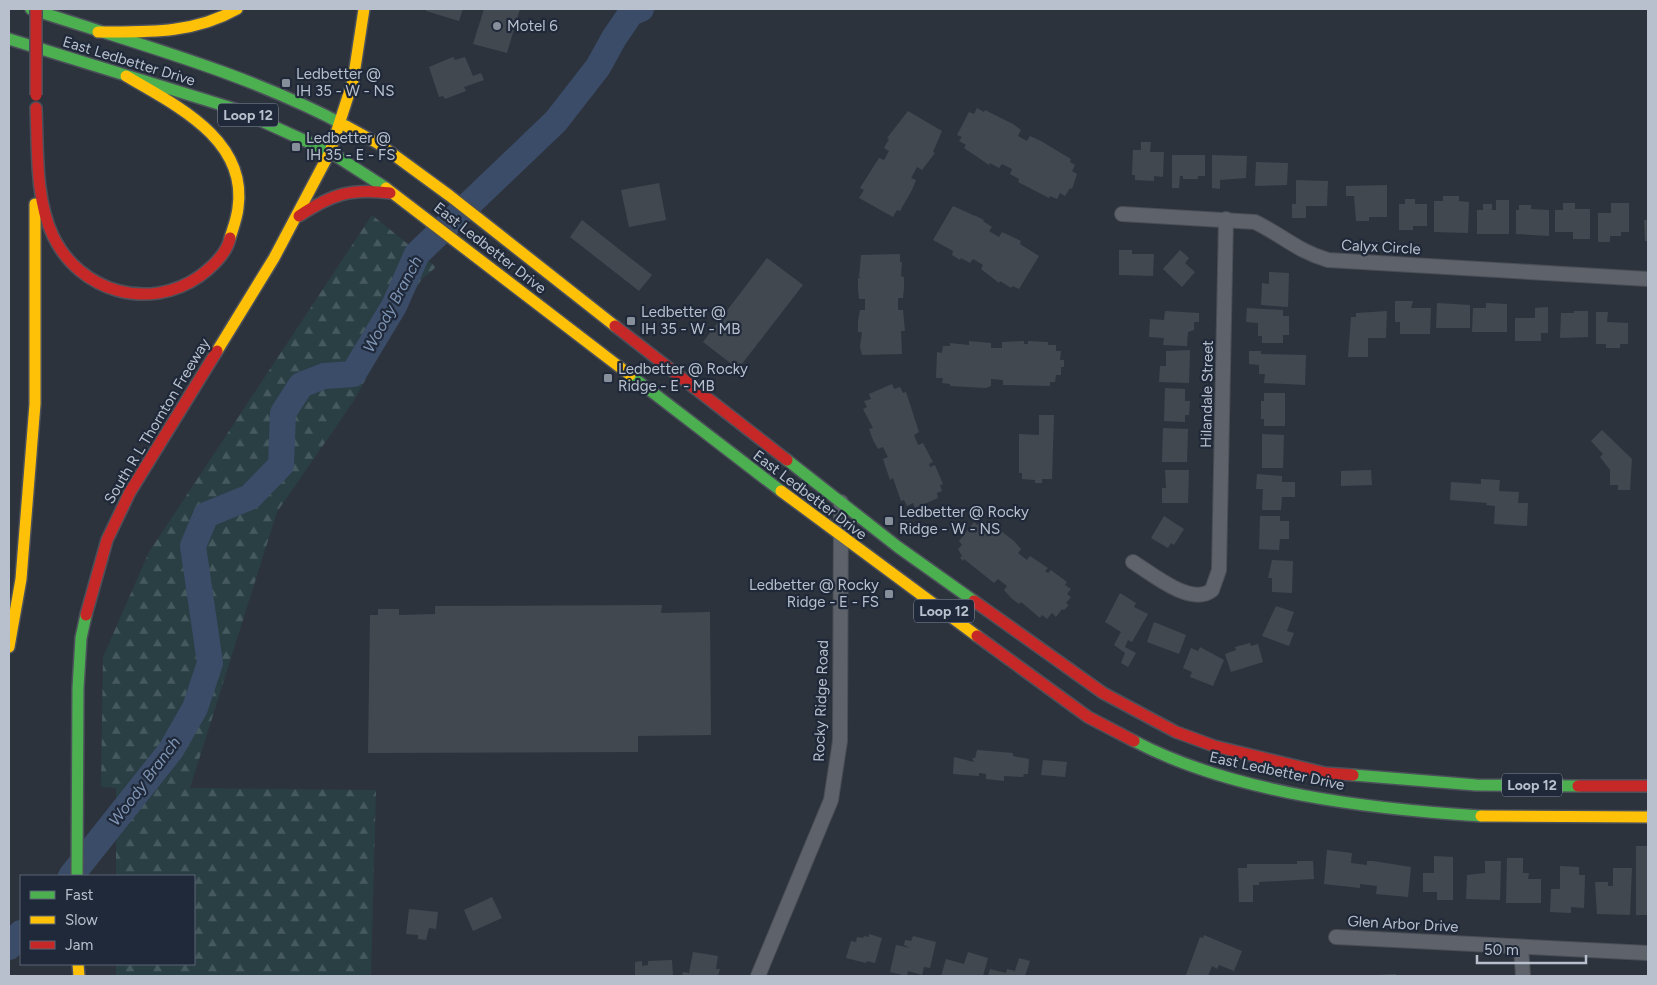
<svg xmlns="http://www.w3.org/2000/svg" width="1657" height="985" font-family="Figtree,sans-serif">
<defs>
<pattern id="forest-firs" width="22" height="20" patternUnits="userSpaceOnUse" patternTransform="scale(1.25)"><rect width="22" height="20" fill="#293f44"/><path d="M5 1l3.5 6h-7zM16 11l3.5 6h-7z" fill="#46595e"/></pattern>
</defs>
<rect width="100%" height="100%" fill="#2d333d"/>
<path fill="url(#forest-firs)" d="M372 215 436 267 421 280 353 402 277 512 190 788 376 790 371 976H116V964H194V876H116V788L101 787 103 657 149 552Z"/>
<g fill="none" stroke-linecap="round" stroke-linejoin="round">
<g stroke="#3b4c69" stroke-width="26">
<path d="M71 876 171 750 195 708 210 663 193 546 206 515 250 497 281 465 283 413 301 385 324 376 353 374 394 306 417 254 556 121 598 67 614 38 631 13 641 9"/>
<path d="M9 947 21 933"/>
</g>
</g>
<g fill="#424850">
<path d="M426 9H463L459 21 426 11Z"/>
<path d="M484 9H520L507 53 473 44Z"/>
<path d="M453 57 455 60 465 57 473 76 481 73 484 80 464 87 466 91 445 99 443 96 439 97 429 67Z"/>
<path d="M977 108 984 112 985 110 1013 124 1021 130 1018 136 1027 141 1030 136 1041 141 1071 159 1070 162 1075 165 1072 171 1077 174 1072 189 1070 188 1065 196 1060 193 1057 199 1050 196 1049 198 1018 182 1019 179 1010 174 1012 169 1002 164 999 168 990 163 989 165 964 148 966 145 959 141 962 137 957 135 969 112 974 114Z"/>
<path d="M908 111 942 131 933 152 935 153 922 170 917 167 911 178 916 180 912 190 900 211 897 210 893 217 859 198 864 190 860 188 879 158 884 160 889 151 884 148 889 139 887 138Z"/>
<path d="M1141 142H1151L1150 152H1164L1163 177 1154 176V181L1135 180V175H1132L1133 150H1141Z"/>
<path d="M1172 155H1205V176H1198V179H1183V176H1180L1179 188H1172Z"/>
<path d="M1212 155 1247 156 1246 178 1220 180V189L1212 188Z"/>
<path d="M1256 162 1288 163 1287 185 1255 186Z"/>
<path d="M1296 180 1328 181 1327 206H1306V218H1292V204H1296Z"/>
<path d="M659 183 666 220 629 227 621 190Z"/>
<path d="M1387 185V217H1369V221H1356L1354 196H1346V186Z"/>
<path d="M1443 196H1459V201L1469 202 1468 233 1434 232V201H1443Z"/>
<path d="M1405 199H1415V204H1427V226H1413V230H1399V204H1405Z"/>
<path d="M1496 200H1509V234H1477V210H1483V204H1492V210H1496Z"/>
<path d="M1563 203H1575V209H1590V239H1573V232H1555V210H1563Z"/>
<path d="M1611 203H1629V232H1621V236H1610V242H1598V213H1611Z"/>
<path d="M1519 205H1531V209L1549 210V236L1516 234V210H1519Z"/>
<path d="M953 206 973 215V217L974 215 984 220 983 221 992 227 989 231 999 237 1002 232 1021 241 1020 244 1039 256 1019 289 1013 286 1011 288 1000 281 999 283 981 269 983 265 973 259 970 263 961 258 960 260 952 255 953 251 933 240Z"/>
<path d="M582 220 652 275 639 291 570 237Z"/>
<path d="M1644 220H1648V241H1645Z"/>
<path d="M1119 250H1132V254H1154L1153 276 1119 275Z"/>
<path d="M1180 250 1189 258 1185 263 1195 272 1182 287 1163 269Z"/>
<path d="M900 254V262H902L901 276 904 277V288L903 298H898V310H903L904 321 905 331H901L902 354 862 355 860 347 862 332H858V321L860 310H865V299H859L858 289V278H861L859 277 861 255Z"/>
<path d="M767 258 803 285 738 369 703 342Z"/>
<path d="M1269 272 1289 273 1288 307 1261 305 1262 283 1269 284Z"/>
<path d="M1395 301H1413L1411 308H1431L1430 334H1400V322H1395Z"/>
<path d="M1437 303 1470 305V328H1436Z"/>
<path d="M1486 303 1507 304V332H1472L1473 308H1486Z"/>
<path d="M1548 307V333H1541V341H1515V318H1535V308Z"/>
<path d="M1247 308 1283 310V316H1289V335H1283V343H1262V336H1258V323L1246 322Z"/>
<path d="M1165 311 1199 313V322H1194V330L1188 332 1187 346 1163 345 1164 338 1149 337 1150 319 1164 320Z"/>
<path d="M1387 311 1386 338H1368V357H1348L1351 317H1356V313Z"/>
<path d="M1574 311H1588V337L1560 338 1561 313H1574Z"/>
<path d="M1596 312H1608L1607 322 1628 323V344H1620V348H1606V344H1596Z"/>
<path d="M969 341 991 343V348H1002V342L1024 341V344H1028V341L1048 342V345H1056V351H1061L1060 360H1064V367H1061V375H1056L1055 382H1050V386L1003 385V380L991 379V386L986 388 950 386V384L942 383 943 378H936L937 352 942 353 943 346H950V343L969 345Z"/>
<path d="M1190 350 1189 383 1159 382 1160 366H1166V351Z"/>
<path d="M1249 351H1261V354L1306 355 1305 385 1264 383 1265 374H1259V365L1249 364Z"/>
<path d="M892 384 894 389 900 387 903 393 906 392 919 432 914 435 918 445 923 443 933 462 929 464 930 467 935 465 943 484 940 485 942 491 937 493 938 498 915 508 913 503 907 506 904 500 901 501 893 478 890 480 883 459 888 457 883 447 878 449 873 440 869 429 873 428 863 409 867 407 864 401 871 399 869 394Z"/>
<path d="M1165 388 1185 389V401H1190L1189 415H1185V422L1164 421Z"/>
<path d="M1264 393H1285V426H1264V419H1261V401H1264Z"/>
<path d="M1039 415H1054L1052 479H1042V483H1035V480L1022 479V473H1019V434L1039 435Z"/>
<path d="M1163 428 1188 429 1187 462H1162Z"/>
<path d="M1602 430 1632 459 1630 490H1618V485H1610V470L1600 457 1603 454 1591 441Z"/>
<path d="M1262 434 1284 435 1283 468H1262Z"/>
<path d="M1165 470H1189L1188 503H1162V488H1166Z"/>
<path d="M1371 470 1372 485 1341 486V471Z"/>
<path d="M1257 474 1282 476V482H1295V497H1282L1281 510H1262L1263 489H1256Z"/>
<path d="M1481 479 1500 480 1499 491 1519 492 1518 503H1528L1527 526 1494 524 1495 506 1486 505 1487 503 1450 500 1451 482 1481 484Z"/>
<path d="M1164 516 1184 529 1174 545 1171 543 1168 548 1151 538Z"/>
<path d="M1260 516H1280V521H1289V539H1280L1279 550 1259 549Z"/>
<path d="M982 520 987 524 989 522 1014 541 1021 549 1018 553 1027 560 1030 556 1048 568 1045 571 1048 573 1051 570 1067 582 1065 585 1071 589 1067 594 1071 597 1066 603 1069 605 1064 610 1062 609 1056 617 1052 613 1047 619 1042 615 1040 618 1021 602 1019 604 1011 598 1004 590 1007 586 998 579 994 583 964 559 963 561 960 558 962 556 958 549 962 545 959 541 974 522 977 525Z"/>
<path d="M1272 560 1293 561 1292 593 1272 592V578H1268Z"/>
<path d="M1120 593 1136 603 1134 607 1148 614 1132 642 1128 640 1125 647 1136 653 1128 667 1121 663 1125 653 1114 645 1121 632 1105 622Z"/>
<path d="M662 605 661 613 710 612 711 735 638 736V752L368 753 370 615H378V609H399V615L435 614V606Z"/>
<path d="M1276 606 1294 612 1287 631 1294 633 1289 646 1262 636Z"/>
<path d="M1154 622 1186 635 1179 654 1147 642Z"/>
<path d="M1250 643 1251 646 1258 644 1263 662 1231 672 1225 654 1236 650 1235 647Z"/>
<path d="M1200 647 1224 660 1213 686 1190 677 1192 672 1183 668 1191 648 1198 651Z"/>
<path d="M977 750 1013 753V756L1029 759 1028 774H1024L1023 777 1004 776V781L986 779V774L979 773V776L953 774 954 757 974 762 972 758H975Z"/>
<path d="M1043 760 1067 762 1065 777 1041 775Z"/>
<rect x="1636" y="846" width="12" height="69"/>
<path d="M1327 850 1352 853 1351 863 1367 865V861H1373L1411 867 1408 897 1376 894 1377 886 1360 884V888L1324 884Z"/>
<path d="M1434 856 1453 857V900H1437V892H1423V873H1434Z"/>
<path d="M1507 858H1523V873H1529L1528 879H1541V903H1506Z"/>
<path d="M1297 861H1313L1314 879 1259 882V885H1253V902H1239L1238 868H1247V864H1297Z"/>
<path d="M1485 861H1501L1500 900 1466 899 1467 875 1485 873Z"/>
<path d="M1560 866 1579 867V875H1585L1584 908 1571 907V913L1550 912 1551 889H1560Z"/>
<path d="M1613 868H1632L1630 915 1597 914 1595 882H1608V886H1613Z"/>
<path d="M492 897 502 918 473 931 464 910Z"/>
<path d="M409 909 438 912 436 929 429 928 426 940 418 939V935L406 934Z"/>
<path d="M869 934 882 938 875 963 867 961 866 963 846 958 851 941 856 942 857 937 863 938 864 936 869 937Z"/>
<path d="M1204 935 1242 951 1234 971 1219 965 1217 969 1212 966 1208 976 1186 975 1200 937 1203 938Z"/>
<path d="M913 936 936 942 930 968 924 967 922 975 908 971 907 976 890 972 896 945 910 948 904 945 905 940 911 941Z"/>
<path d="M693 952 718 956 716 969H720L718 976H682L683 972 689 973Z"/>
<path d="M968 952 988 958 983 976H941L946 959 964 964Z"/>
<path d="M1019 958 1030 961 1025 976H988L990 969 1006 973 1007 969 1015 971Z"/>
<path d="M672 960 673 976H635V962L642 961V966L648 965V961Z"/>
<path d="M1396 974V976H1374V975Z"/>
</g>
<g fill="none" stroke-linecap="round" stroke-linejoin="round">
<defs>
<g id="street">
<path d="M1122 214 1255 222C1282 235 1299 252 1328 260L1648 279"/>
<path d="M1133 562C1151 573 1191 607 1212 590L1219 570 1226 219"/>
<path d="M1336 937 1648 953"/>
<path d="M1521 947 1523 976"/>
<path d="M758 976 831 800 840 741 841 502"/>
</g>
<g id="fast">
<path d="M31 9C137 44 247 73 346 126"/>
<path d="M9 39 235 109 330 152 386 188"/>
<path d="M630 375 781 491"/>
<path d="M787 460 898 547 974 601"/>
<path d="M1134 741C1233 793 1370 809 1481 816"/>
<path d="M1353 775 1476 785 1578 786"/>
<path d="M77 876 78 688 81 638 86 615"/>
</g>
<g id="slow">
<path d="M98 32C147 32 193 34 237 9"/>
<path d="M126 76C175 105 248 139 238 208 237 218 233 228 230 238"/>
<path d="M346 126 379 144 450 196 615 326"/>
<path d="M386 188 630 375"/>
<path d="M217 351 274 258 330 152 353 81 364 9"/>
<path d="M781 491 977 636"/>
<path d="M9 647 21 579 35 404V204"/>
<path d="M1481 816 1648 817"/>
<path d="M78 964 79 976"/>
</g>
<g id="jam">
<path d="M36 108C38 149 35 198 53 236 80 292 149 312 200 276 212 267 227 253 230 238"/>
<path d="M299 216C332 194 351 188 390 193"/>
<path d="M615 326 787 460"/>
<path d="M974 601 1103 693 1176 732 1214 746 1325 773 1353 775"/>
<path d="M86 615 107 540 130 492 217 351"/>
<path d="M977 636 1088 717 1134 741"/>
<path d="M1578 786H1648"/>
</g>
</defs>
<use href="#street" stroke="#4a4e55" stroke-width="16"/>
<use href="#fast" stroke="#4b505a" stroke-width="14"/>
<use href="#slow" stroke="#4b505a" stroke-width="14"/>
<use href="#jam" stroke="#4b505a" stroke-width="14"/>
<use href="#street" stroke="#5e626a" stroke-width="14"/>
<use href="#fast" stroke="#4caf50" stroke-width="11"/>
<use href="#slow" stroke="#ffc107" stroke-width="11"/>
<use href="#jam" stroke="#c62828" stroke-width="11"/>
<defs>
<path id="jam-bridge" d="M36 9V95"/>
</defs>
<use href="#jam-bridge" stroke="#4a5059" stroke-width="14" stroke-linecap="butt"/>
<use href="#jam-bridge" stroke="#c62828" stroke-width="11"/>
</g>
<g fill="#878f9b" stroke="#1f2939" stroke-width="2">
<circle cx="497" cy="26" r="5"/>
<rect x="281" y="78" width="10" height="10" rx="2.5"/>
<rect x="291" y="142" width="10" height="10" rx="2.5"/>
<rect x="626" y="316" width="10" height="10" rx="2.5"/>
<rect x="603" y="373" width="10" height="10" rx="2.5"/>
<rect x="884" y="516" width="10" height="10" rx="2.5"/>
<rect x="884" y="589" width="10" height="10" rx="2.5"/>
</g>
<g text-anchor="middle" stroke-width="4.5" stroke-linejoin="round" paint-order="stroke">
<g fill="#1f2939" stroke="#8a93a1" stroke-width="1">
<rect x="218" y="103.5" width="60" height="23" rx="4"/>
<rect x="914" y="599.5" width="60" height="23" rx="4"/>
<rect x="1502" y="773.5" width="60" height="23" rx="4"/>
</g>
<g font-size="14" font-weight="bold" fill="#b8c0cd">
<text x="248" y="120">Loop 12</text>
<text x="944" y="616">Loop 12</text>
<text x="1532" y="790">Loop 12</text>
</g>
<g font-size="15" fill="#b8c0cd" stroke="#1f2939" text-anchor="start">
<text x="507" y="31">Motel 6</text>
<text x="296" y="79">Ledbetter @<tspan x="296" dy="17">IH 35 - W - NS</tspan></text>
<text x="306" y="143">Ledbetter @<tspan x="306" dy="17">IH 35 - E - FS</tspan></text>
<text x="641" y="317">Ledbetter @<tspan x="641" dy="17">IH 35 - W - MB</tspan></text>
<text x="618" y="374">Ledbetter @ Rocky<tspan x="618" dy="17">Ridge - E - MB</tspan></text>
<text x="899" y="517">Ledbetter @ Rocky<tspan x="899" dy="17">Ridge - W - NS</tspan></text>
<text x="879" y="590" text-anchor="end">Ledbetter @ Rocky<tspan x="879" dy="17">Ridge - E - FS</tspan></text>
</g>
<g font-size="15" fill="#b8c0cd" stroke="#1f2939">
<text transform="translate(129 61) rotate(17)" y="5">East Ledbetter Drive</text>
<text transform="translate(1381 247) rotate(3)" y="5">Calyx Circle</text>
<text transform="translate(490 248) rotate(38)" y="5">East Ledbetter Drive</text>
<text transform="translate(1207 394) rotate(-89)" y="5">Hilandale Street</text>
<text transform="translate(157 421) rotate(-59)" y="5">South R L Thornton Freeway</text>
<text transform="translate(810 495) rotate(37)" y="5">East Ledbetter Drive</text>
<text transform="translate(821 701) rotate(-88)" y="5">Rocky Ridge Road</text>
<text transform="translate(1277 771) rotate(12)" y="5">East Ledbetter Drive</text>
<text transform="translate(1403 924) rotate(3)" y="5">Glen Arbor Drive</text>
</g>
<g font-size="16" font-style="italic" fill="#7f95b5" stroke="#1f2939">
<text transform="translate(392 304) rotate(-62)" y="6">Woody Branch</text>
<text transform="translate(144 781) rotate(-53)" y="6">Woody Branch</text>
</g>
</g>
<rect width="1657" height="985" fill="none" stroke="#b8c0cd" stroke-width="20"/>
<rect x="20" y="875" width="175" height="90" fill="#1f2939" stroke="#5c6574"/>
<rect x="30" y="891" width="25" height="8" fill="#4caf50" stroke="#5c6574"/>
<text x="65" y="900" font-size="15" fill="#b8c0cd">Fast</text>
<rect x="30" y="916" width="25" height="8" fill="#ffc107" stroke="#5c6574"/>
<text x="65" y="925" font-size="15" fill="#b8c0cd">Slow</text>
<rect x="30" y="941" width="25" height="8" fill="#c62828" stroke="#5c6574"/>
<text x="65" y="950" font-size="15" fill="#b8c0cd">Jam</text>
<path d="M1477 955v8h109v-8" fill="none" stroke="#b8c0cd" stroke-width="2.5"/>
<text x="1484" y="955" font-size="15" fill="#b8c0cd" stroke="#1f2939" stroke-width="4" paint-order="stroke">50 m</text>
</svg>
